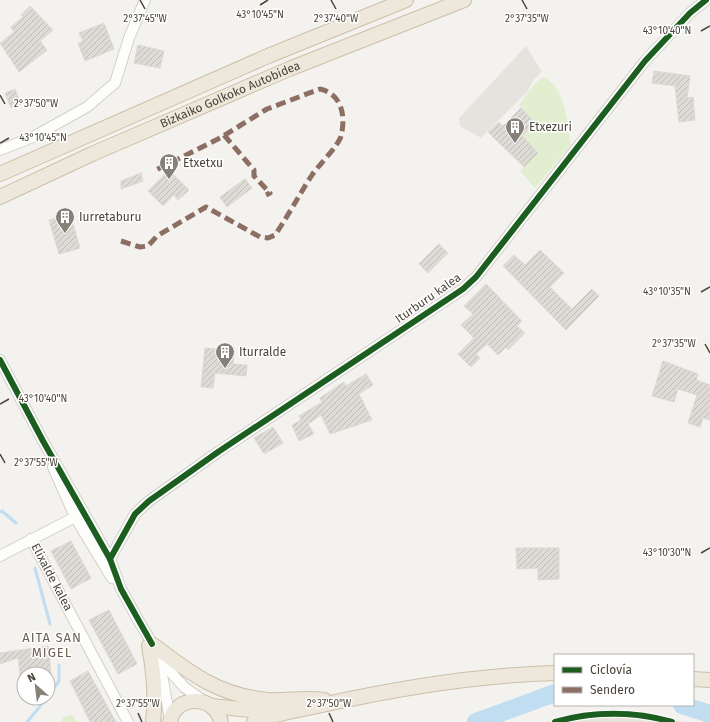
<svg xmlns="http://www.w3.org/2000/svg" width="710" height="722" font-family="'Fira Sans',sans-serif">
<defs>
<pattern id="park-crowns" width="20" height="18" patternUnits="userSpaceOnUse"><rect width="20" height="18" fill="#e1eecf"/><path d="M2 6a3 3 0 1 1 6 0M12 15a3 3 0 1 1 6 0" fill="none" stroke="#c3cdb2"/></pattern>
<pattern id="building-hatch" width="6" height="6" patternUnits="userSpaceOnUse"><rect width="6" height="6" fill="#dedbd6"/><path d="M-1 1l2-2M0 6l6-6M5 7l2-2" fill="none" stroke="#c0bdb8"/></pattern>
</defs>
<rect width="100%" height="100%" fill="#f4f2ee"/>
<path fill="#e7e4dc" d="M582 712H642L684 722H547Z"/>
<path fill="url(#park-crowns)" d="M69 715 74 717 77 722H61L63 717Z"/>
<path fill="#e1eecf" d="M544 77C566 89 567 122 571 145L535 188 520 171 538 153 522 136 535 123 519 105C526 97 536 79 544 77Z"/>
<path fill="#e6e3df" d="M526 46 542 72 534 79 528 91 481 138 460 126 459 118Z"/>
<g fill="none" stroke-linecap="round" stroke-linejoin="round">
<g stroke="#c0ddf1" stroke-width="3">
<path d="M0 512 2 511 16 523"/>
<path d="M35 568 50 624"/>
<path d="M48 696 59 681V665"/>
<path d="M27 722 47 698"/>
</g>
<g stroke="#c0ddf1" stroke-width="18">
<path d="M682 705 710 714"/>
<path d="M476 722 555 693"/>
</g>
</g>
<g fill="url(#building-hatch)" stroke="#dcd9d4">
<path d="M30 6 53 30 40 41 47 50 19 72 0 43 14 32 11 27 23 17 21 15Z"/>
<path d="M104 23 114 49 85 61 78 43 83 41 79 33Z"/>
<path d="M138 45 164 51 160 68 134 63Z"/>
<path d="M654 71 690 76 687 98 693 97 695 120 679 122 675 86 652 83Z"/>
<path d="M15 89 21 104 11 108 5 93Z"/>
<path d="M521 108 535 123 522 136 538 153 524 167 488 132 499 122 503 126Z"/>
<path d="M169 170 189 190 178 200 174 195 163 206 148 191Z"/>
<path d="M141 173 143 181 121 189V181Z"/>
<path d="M245 179 252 188 227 207 220 197Z"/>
<path d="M70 214 80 248 59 254 49 220Z"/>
<path d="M439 244 448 253 428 273 419 264Z"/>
<path d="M540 250 564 273 550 287 572 309 592 289 599 296 566 330 503 266 514 255 525 265Z"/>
<path d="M486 284 522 321 517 326 525 333 508 350 506 347 498 355 487 344 476 354 480 358 471 367 458 354 474 338 461 325 473 314 464 306Z"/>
<path d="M205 348 234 351 233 364 247 365 246 376 215 373 213 388 201 387Z"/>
<path d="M663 361 698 374 696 380 710 385V420L703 418 700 427 688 423 697 395 678 389 674 402 652 396Z"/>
<path d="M366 374 373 385 359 394 372 420 330 434 321 415 308 424 314 434 299 441 292 425 301 420 299 416 322 402 320 398 344 382 346 386Z"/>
<path d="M273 427 283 443 264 454 254 438Z"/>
<path d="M71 541 91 578 71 589 51 551Z"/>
<path d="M516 548H559V579L538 580V568L517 569Z"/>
<path d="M109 610 137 664 118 674 89 620Z"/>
<path d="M48 646 51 674H20L18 658 0 664V653Z"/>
<path d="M88 671 116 722H90L70 681Z"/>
</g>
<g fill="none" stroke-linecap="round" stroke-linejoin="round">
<defs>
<g id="minor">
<path d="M0 150 33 137 87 107 115 83 129 38 145 0"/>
<path d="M0 360 43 441 110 559 121 589 141 625 168 669 184 687 205 702"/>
<path d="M53 467 75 517 110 575"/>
<path d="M31 539 128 722"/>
<path d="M0 556 75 517"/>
<path d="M112 578 110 559 135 514 149 501 218 452 463 289 476 277 645 61 690 13 706 0"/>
<path d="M155 659 162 675 170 719"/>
</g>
<g id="highway">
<path d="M0 174 268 56 406 0"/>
<path id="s1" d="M0 197 92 154 289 69 464 0"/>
<path d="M152 644C190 673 219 696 269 700 288 701 306 697 324 700"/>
<path d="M149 646C154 672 156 696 153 722"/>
<path d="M693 679 710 680"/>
<path d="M212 706 259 711 275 709"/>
<path d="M170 722C175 694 215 694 221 722"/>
<path d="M254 722C275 713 300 710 322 705 399 688 477 675 555 673"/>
</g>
</defs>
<use href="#minor" stroke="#d2d0cb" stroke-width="12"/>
<use href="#highway" stroke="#ccbfa9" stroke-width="16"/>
<use href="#minor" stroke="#fdfdfc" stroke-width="10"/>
<use href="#highway" stroke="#ede8db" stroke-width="14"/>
<g stroke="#8d6e63" stroke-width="5" stroke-dasharray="10 5" stroke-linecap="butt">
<path d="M224 135 254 170V176L270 193 266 195"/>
<path d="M121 241 140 247 148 246 157 236 206 207 260 237 268 238 275 235C288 216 299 195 312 175 318 166 339 145 341 136 346 116 342 94 320 89L267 109 220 138 156 170"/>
</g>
<defs>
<g id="cycleway">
<path d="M0 360 43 441 110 559 121 589 152 644"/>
<path d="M110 559 135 514 149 501 218 452 463 289 476 277 645 61 690 13 706 0"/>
<path d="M555 722C592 711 635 711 672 722"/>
</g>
</defs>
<use href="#cycleway" stroke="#fff" stroke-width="8"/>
<use href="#cycleway" stroke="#1b5e20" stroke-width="6"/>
</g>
<path fill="none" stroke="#4b4439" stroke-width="1.5" d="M140 0 145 9M331 0 336 9M522 0 527 9M260 5 268 0M701 31 710 26M0 95 5 104M0 143 9 138M701 292 710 287M705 344 710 353M0 404 9 399M0 454 5 463M701 553 710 548M138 713 142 722M329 713 333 722"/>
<defs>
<symbol id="building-pin" viewBox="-11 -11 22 30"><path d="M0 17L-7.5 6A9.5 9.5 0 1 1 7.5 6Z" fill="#868178" stroke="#fff"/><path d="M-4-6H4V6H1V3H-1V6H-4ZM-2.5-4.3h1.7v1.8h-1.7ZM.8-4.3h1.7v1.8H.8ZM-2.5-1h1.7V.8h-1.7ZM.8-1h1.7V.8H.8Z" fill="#fff"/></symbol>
</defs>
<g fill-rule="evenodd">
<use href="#building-pin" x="504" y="116" width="22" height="30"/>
<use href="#building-pin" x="158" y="152" width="22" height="30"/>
<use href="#building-pin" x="54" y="206" width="22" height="30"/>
<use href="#building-pin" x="214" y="341" width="22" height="30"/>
</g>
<g text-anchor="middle" stroke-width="3" stroke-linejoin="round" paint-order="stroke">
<g font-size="12" fill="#4b4439" stroke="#fff">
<text dy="4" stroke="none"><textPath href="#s1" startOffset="252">Bizkaiko Golkoko Autobidea</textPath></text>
<text transform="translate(428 298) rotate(-35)" y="4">Iturburu kalea</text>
<text transform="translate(52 577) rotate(62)" y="4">Elixalde kalea</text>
</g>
<g font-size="12" fill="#4b4439" stroke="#fff" text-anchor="start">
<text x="529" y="131">Etxezuri</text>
<text x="183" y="167">Etxetxu</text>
<text x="79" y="221">Iurretaburu</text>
<text x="239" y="356">Iturralde</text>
</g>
<g font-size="13" letter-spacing="1" fill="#6e6250" stroke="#fff">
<text x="52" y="642">AITA SAN<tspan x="52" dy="15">MIGEL</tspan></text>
</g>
</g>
<g font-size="10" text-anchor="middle" fill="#4b4439" stroke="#fff" stroke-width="3" stroke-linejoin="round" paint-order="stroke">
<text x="260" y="18">43°10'45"N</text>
<text x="145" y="22">2°37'45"W</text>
<text x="336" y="22">2°37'40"W</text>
<text x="527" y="22">2°37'35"W</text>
<text x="667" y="34">43°10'40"N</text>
<text x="36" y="107">2°37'50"W</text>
<text x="43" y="141">43°10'45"N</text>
<text x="667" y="295">43°10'35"N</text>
<text x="674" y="347">2°37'35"W</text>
<text x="43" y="402">43°10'40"N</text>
<text x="36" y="466">2°37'55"W</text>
<text x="667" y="556">43°10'30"N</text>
<text x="138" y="707">2°37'55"W</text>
<text x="329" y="707">2°37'50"W</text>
</g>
<rect x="554" y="654" width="140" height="52" fill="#ffffff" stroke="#b7b4b0"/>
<rect x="562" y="667" width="20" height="6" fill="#1b5e20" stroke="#b7b4b0"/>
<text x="590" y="674" font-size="12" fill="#4b4439">Ciclovía</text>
<rect x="562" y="687" width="20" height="6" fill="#8d6e63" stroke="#b7b4b0"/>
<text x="590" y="694" font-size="12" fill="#4b4439">Sendero</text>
<g transform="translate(36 686) rotate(332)"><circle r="19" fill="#ffffff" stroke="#b7b4b0"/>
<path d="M0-3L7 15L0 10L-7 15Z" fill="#868178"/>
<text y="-6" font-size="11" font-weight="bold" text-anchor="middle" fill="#4b4439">N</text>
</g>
</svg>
